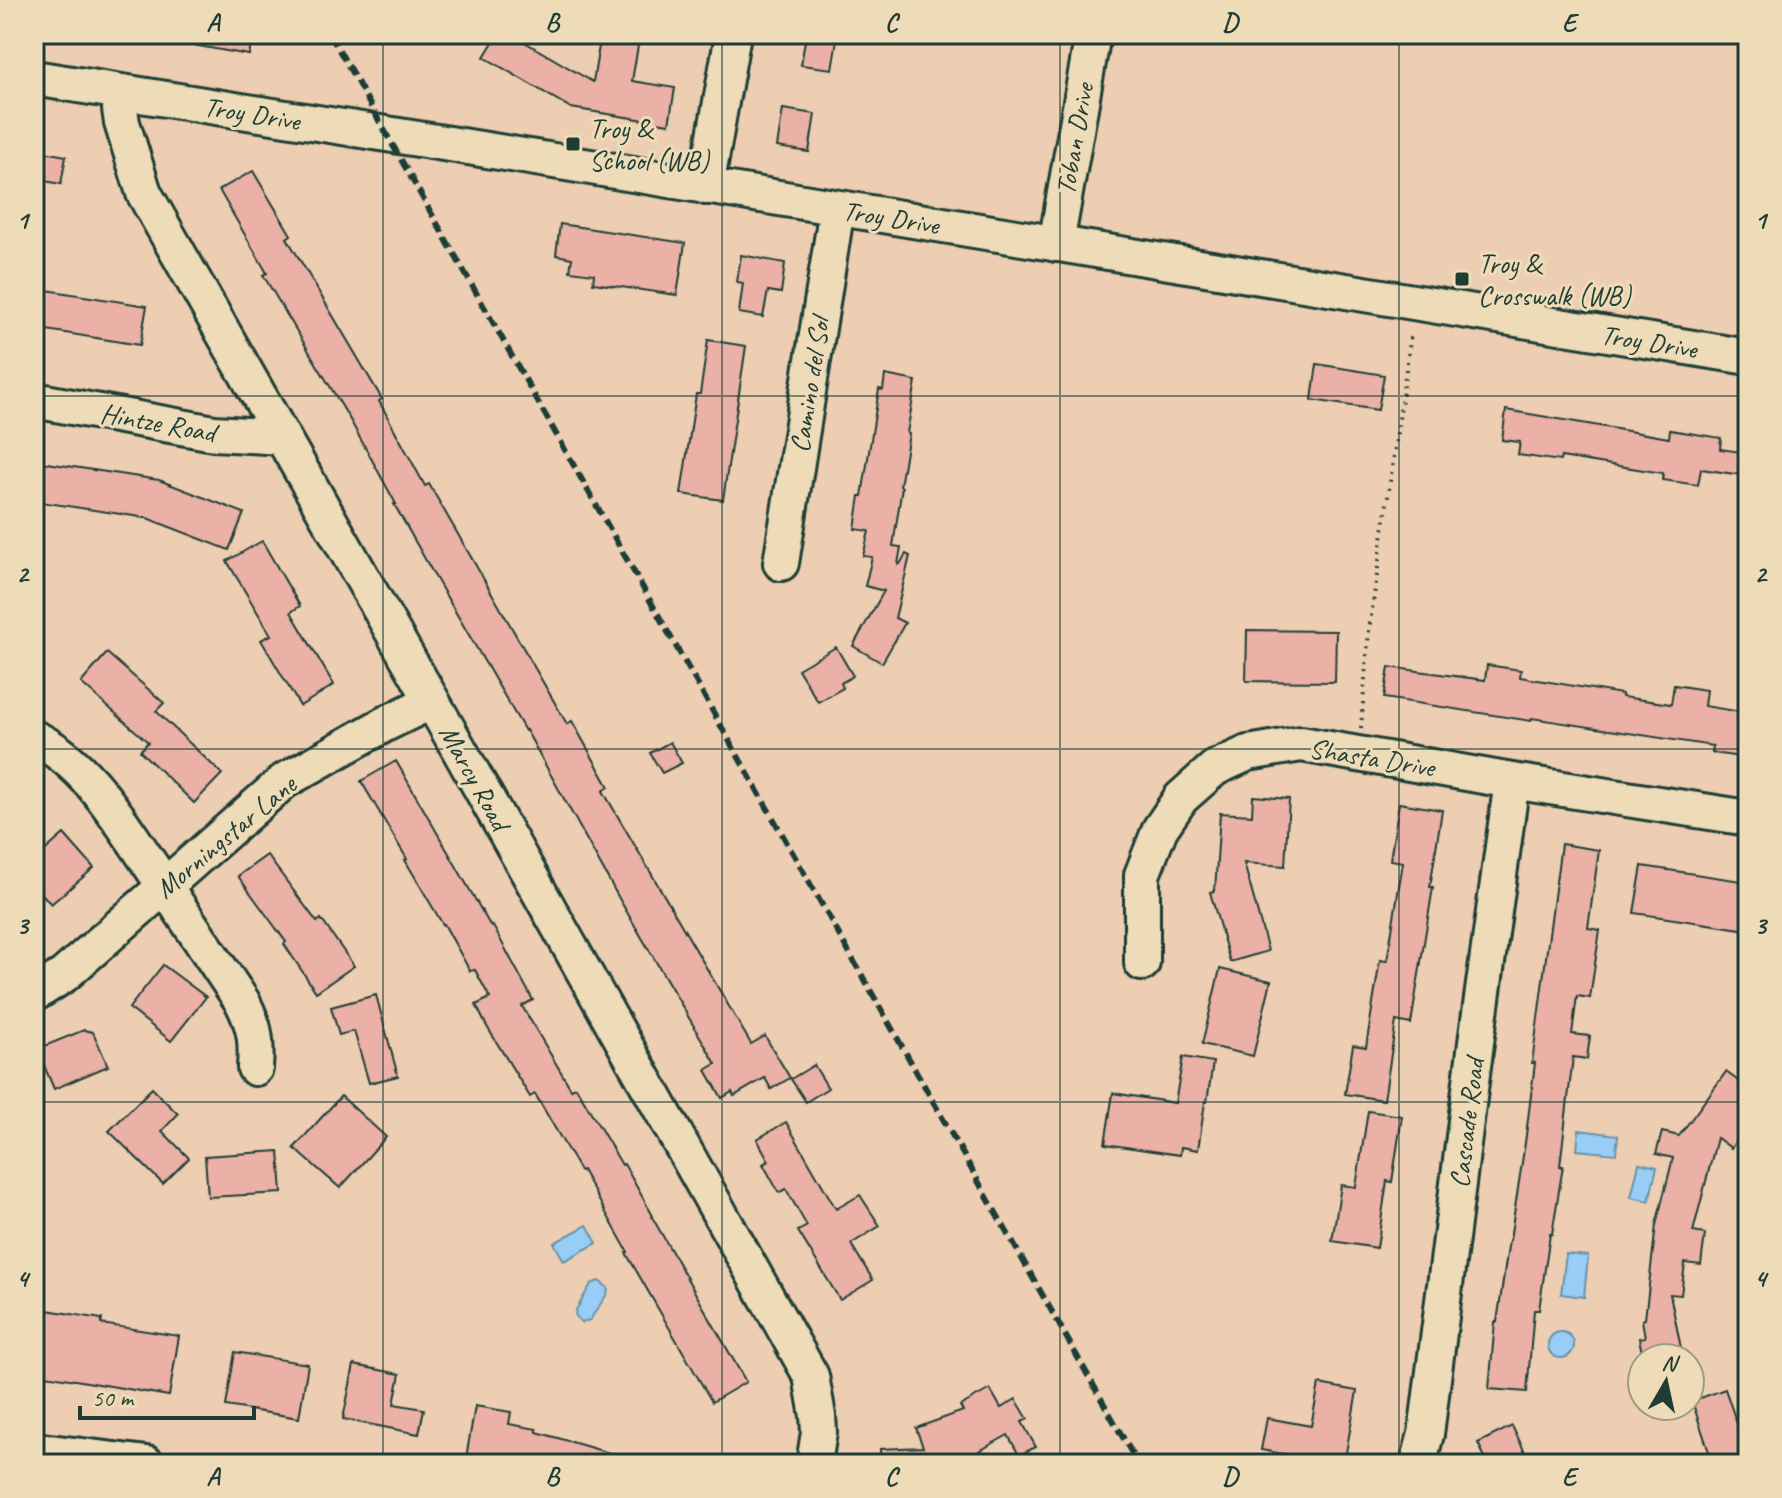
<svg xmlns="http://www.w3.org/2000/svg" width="1782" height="1498" font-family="Caveat,sans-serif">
<rect width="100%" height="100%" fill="#edceb3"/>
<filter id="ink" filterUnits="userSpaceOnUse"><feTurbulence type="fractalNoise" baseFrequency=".0125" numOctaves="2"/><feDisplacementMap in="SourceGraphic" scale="16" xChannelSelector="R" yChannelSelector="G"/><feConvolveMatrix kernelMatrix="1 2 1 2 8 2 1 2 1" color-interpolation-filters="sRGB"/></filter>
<g filter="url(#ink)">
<g fill="#97cdf6" stroke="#6793a8" stroke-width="2">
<path d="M1579 1130 1618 1135 1616 1154 1577 1150Z"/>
<path d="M1639 1163 1657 1167 1649 1201 1631 1197Z"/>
<path d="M587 1225 597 1243 564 1261 554 1243Z"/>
<path d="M1566 1254 1588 1256 1584 1297 1561 1294Z"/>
<path d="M599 1281 608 1288 607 1294 590 1320 581 1323 575 1314 576 1310 591 1284Z"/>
<circle cx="1561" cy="1345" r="13"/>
</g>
<g fill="#ebb1a7" stroke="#1f3d34" stroke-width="2">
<path d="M188 34H253L249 55 187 44Z"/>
<path d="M498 34H511L593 82 601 34H640L632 81 675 88 669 124 571 108 484 57Z"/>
<path d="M806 34H838L832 69 801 65Z"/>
<path d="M783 109 815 114 809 152 777 147Z"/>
<path d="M34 150 66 156 61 184 34 179Z"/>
<path d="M253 171 291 235 287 238 382 399 379 401 425 486 429 484 567 724 572 721 609 787 603 791 751 1044 765 1036 790 1078 771 1089 765 1078 734 1096 732 1092 722 1098 706 1070 716 1064 621 902 526 730 525 731 438 582 394 504H396L349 418 263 275 267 273 219 190Z"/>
<path d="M560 224 685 243 677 295 593 283 594 274 570 271 572 258 556 255Z"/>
<path d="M741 255 785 263 781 293 768 291 763 317 739 313 743 283 737 282Z"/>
<path d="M34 288 147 306 140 345 34 328Z"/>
<path d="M708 340 746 346 723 500 681 494 696 394H700Z"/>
<path d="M1317 364 1384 375 1378 410 1312 400Z"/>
<path d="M885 375 916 381 907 433 909 434 900 486 902 487 893 546 901 547 898 564H900L906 554 910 556 895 618 905 623 882 663 853 646 884 591 865 586 872 557 863 556 869 531 855 529 860 496H862L879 389 883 390Z"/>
<path d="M1506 410 1669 438 1670 430 1721 438 1720 449 1748 453V476L1701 469 1698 485 1662 480 1663 473 1561 457 1560 461 1518 455 1520 442 1502 440Z"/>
<path d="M34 461 159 480 244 513 229 550 147 518 34 501Z"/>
<path d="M262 541 300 606 291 612 334 685 300 706 261 640 271 635 227 561Z"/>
<path d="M1247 630 1336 631 1335 682 1246 681Z"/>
<path d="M836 647 853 676 841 683 843 688 818 702 798 669Z"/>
<path d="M107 653 164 703 156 711 222 774 194 803 140 751 148 742 81 683Z"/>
<path d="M1487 665 1521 670 1520 677 1622 694V697L1671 704 1674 685 1706 690 1704 706 1748 713V758L1712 753 1713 746 1532 718 1531 721 1384 698 1389 667 1485 680Z"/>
<path d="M670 742 682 763 662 773 650 753Z"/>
<path d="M396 761 491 927 493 926 533 1000 522 1006 571 1089 576 1087 622 1165 624 1164 653 1216 652 1217 746 1382 712 1402 626 1253 628 1252 582 1170 580 1171 535 1094 530 1097 486 1025 476 1005 490 998 475 970 470 971 444 924 443 925 405 860 407 859 361 781Z"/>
<path d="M1253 796 1289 799 1285 866 1244 863 1268 951 1230 962 1210 892 1215 891 1220 813 1252 815Z"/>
<path d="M1399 803 1442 810 1430 887H1433L1411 1024 1396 1021 1384 1100 1345 1094 1353 1045 1366 1047 1380 960 1387 961 1403 862 1390 860Z"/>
<path d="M64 834 94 868 51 904 34 885V860Z"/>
<path d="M1561 844 1599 850 1588 928 1600 930 1590 998 1577 996 1572 1034 1590 1036 1587 1059 1573 1057 1560 1166H1563L1552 1234H1550L1539 1310H1534L1527 1392 1489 1389 1495 1322H1497L1509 1240H1510L1525 1143 1535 1063H1532Z"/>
<path d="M267 855 317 922 321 919 354 966 316 992 284 944 286 942 238 876Z"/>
<path d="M1642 866 1748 882V930L1634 913Z"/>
<path d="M163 965 206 997 171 1041 129 1008Z"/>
<path d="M1220 969 1271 981 1253 1056 1202 1044Z"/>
<path d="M376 995 398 1076 369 1083 354 1031 339 1035 331 1007Z"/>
<path d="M84 1030 93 1032 108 1066 54 1089 37 1049Z"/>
<path d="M1183 1057 1213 1062 1207 1102H1205L1198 1150 1181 1147 1180 1155 1105 1144 1113 1093 1175 1103Z"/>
<path d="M814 1065 828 1088 806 1102 791 1079Z"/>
<path d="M1726 1072 1748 1088V1124L1731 1148 1717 1138 1693 1232 1705 1234 1701 1265 1685 1263 1681 1295 1670 1294 1683 1358H1643L1639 1338 1645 1337 1642 1320 1645 1319 1656 1225 1673 1158 1656 1154 1662 1132 1679 1136Z"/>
<path d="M152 1088 178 1114 162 1131 189 1158 163 1184 109 1131Z"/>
<path d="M341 1096 386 1137 340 1188 294 1148Z"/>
<path d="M1368 1111 1402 1116 1392 1182 1387 1181 1377 1248 1332 1241 1341 1185 1356 1187Z"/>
<path d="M786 1122 836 1209 860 1195 880 1226 851 1244 873 1280 840 1300 798 1231 807 1226 786 1189 779 1193 763 1164 769 1161 757 1139Z"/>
<path d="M279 1151 282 1193 208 1197 205 1156Z"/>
<path d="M41 1309 102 1319 101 1324 179 1336 169 1396 34 1373V1347Z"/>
<path d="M235 1352 308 1364 299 1418 226 1406Z"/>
<path d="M354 1365 400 1374 394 1404 424 1409 419 1434 343 1419Z"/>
<path d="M1319 1384 1357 1391 1344 1464H1304L1305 1458 1261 1450 1267 1418 1311 1426Z"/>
<path d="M990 1389 1001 1408 1016 1399 1028 1419 1022 1422 1036 1447 1019 1455 1008 1435 967 1458 970 1464H880V1449L923 1447 916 1428 963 1411 960 1406Z"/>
<path d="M1725 1389 1748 1456V1464H1713L1692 1401Z"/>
<path d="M475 1406 511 1412 509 1424 537 1429V1432L630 1459 629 1464H503L466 1458Z"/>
<path d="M1512 1426 1531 1464H1488L1478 1443Z"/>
</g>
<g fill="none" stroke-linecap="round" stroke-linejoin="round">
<defs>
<g id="minor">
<path d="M34 78 456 145 1748 357"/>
<path d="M124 93 120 109 122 123 144 193 432 701 811 1376 818 1416 819 1432 814 1464"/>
<path d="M706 187 733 34"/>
<path d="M1056 244 1093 34"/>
<path d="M34 400 214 433 282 437"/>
<path d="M781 563 837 208"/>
<path d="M34 738C82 760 114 811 143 854 176 904 210 953 243 1003 255 1027 257 1041 255 1068"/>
<path d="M1142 963V875L1160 829 1181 798 1215 768 1248 753 1301 744 1512 781 1748 818"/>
<path d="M34 994 64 975 284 781 385 724 432 701"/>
<path d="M34 1450 147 1464"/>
<path d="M1418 1464 1426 1434 1477 1035 1512 781"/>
</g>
</defs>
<use href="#minor" stroke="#1f3d34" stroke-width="40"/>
<path stroke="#1f3d34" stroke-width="4" stroke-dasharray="2 6" stroke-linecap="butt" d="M1361 728 1369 631 1411 334"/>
<use href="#minor" stroke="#eedbb8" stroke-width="34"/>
<path stroke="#1f3d34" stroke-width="6" stroke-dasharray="12 6" stroke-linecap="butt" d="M330 34 1138 1464"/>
</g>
</g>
<path fill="none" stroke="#1f3d34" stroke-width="2" stroke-opacity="0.55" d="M383 34V1464M722 34V1464M1060 34V1464M1399 34V1464M34 396H1748M34 749H1748M34 1102H1748"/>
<g fill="#1f3d34" stroke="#eedbb8" stroke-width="3">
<rect x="565" y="136" width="16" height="16" rx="4"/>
<rect x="1454" y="271" width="16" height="16" rx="4"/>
</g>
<g text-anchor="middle" stroke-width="6" stroke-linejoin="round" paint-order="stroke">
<g font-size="28" fill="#1f3d34" stroke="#eedbb8">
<text transform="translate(252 113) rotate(9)" y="10">Troy Drive</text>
<text transform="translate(1074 139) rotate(-80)" y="10">Toban Drive</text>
<text transform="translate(891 217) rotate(9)" y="10">Troy Drive</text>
<text transform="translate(1649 341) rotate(9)" y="10">Troy Drive</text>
<text transform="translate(809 385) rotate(-81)" y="10">Camino del Sol</text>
<text transform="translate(158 422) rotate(10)" y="10">Hintze Road</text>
<text transform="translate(1372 757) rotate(9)" y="10">Shasta Drive</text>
<text transform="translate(475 777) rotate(61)" y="10">Marcy Road</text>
<text transform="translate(225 836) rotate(-40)" y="10">Morningstar Lane</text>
<text transform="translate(1466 1123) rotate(-83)" y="10">Cascade Road</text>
</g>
<g font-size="28" fill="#1f3d34" stroke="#eedbb8" text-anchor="start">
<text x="589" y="138">Troy &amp;<tspan x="589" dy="32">School (WB)</tspan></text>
<text x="1478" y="273">Troy &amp;<tspan x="1478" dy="32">Crosswalk (WB)</tspan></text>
</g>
</g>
<rect width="1782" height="1498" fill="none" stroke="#eedbb8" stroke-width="88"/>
<g transform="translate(1666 1382) rotate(9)"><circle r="38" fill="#eedbb8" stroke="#9b9c83" stroke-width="2"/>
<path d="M0-6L14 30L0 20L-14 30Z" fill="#1f3d34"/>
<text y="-12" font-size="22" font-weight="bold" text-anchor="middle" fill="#1f3d34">N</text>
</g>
<path d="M80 1406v12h174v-12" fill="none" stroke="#1f3d34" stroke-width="4"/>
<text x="92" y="1406" font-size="24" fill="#1f3d34" stroke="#eedbb8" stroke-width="6" paint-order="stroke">50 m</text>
<rect x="44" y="44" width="1694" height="1410" fill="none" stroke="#1f3d34" stroke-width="3"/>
<g font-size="26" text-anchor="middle" font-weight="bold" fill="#1f3d34">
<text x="213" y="31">A</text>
<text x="552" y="31">B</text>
<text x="891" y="31">C</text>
<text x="1230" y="31">D</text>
<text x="1569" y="31">E</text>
<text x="22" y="229">1</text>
<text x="1760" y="229">1</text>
<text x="22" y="582">2</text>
<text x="1760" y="582">2</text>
<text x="22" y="934">3</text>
<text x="1760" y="934">3</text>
<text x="22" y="1287">4</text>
<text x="1760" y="1287">4</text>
<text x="213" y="1485">A</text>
<text x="552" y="1485">B</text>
<text x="891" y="1485">C</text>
<text x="1230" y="1485">D</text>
<text x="1569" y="1485">E</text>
</g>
</svg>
